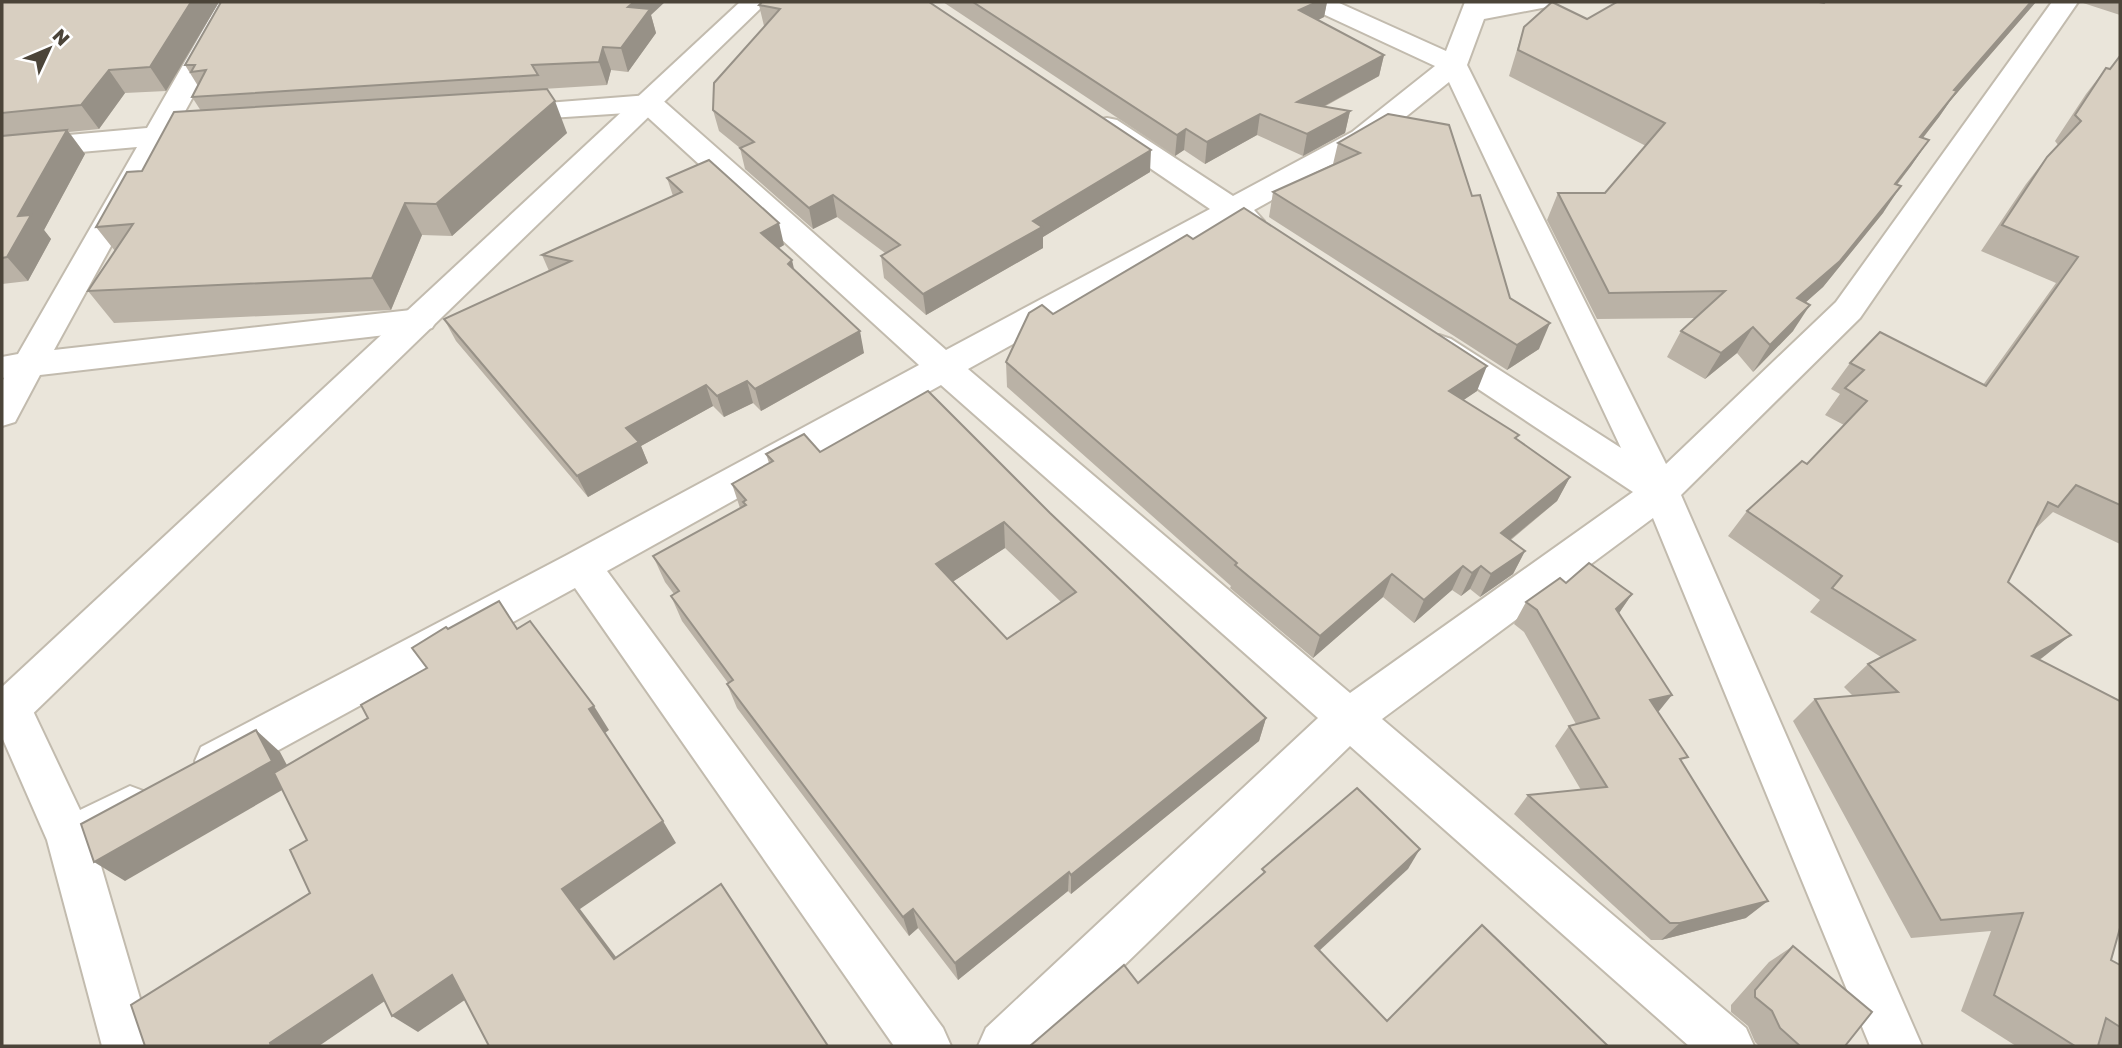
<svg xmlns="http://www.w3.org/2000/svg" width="2122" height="1048" font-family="'Golos Text',sans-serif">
<rect width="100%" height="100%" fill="#f6f3ec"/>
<rect fill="#eae5da" x="2" y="2" width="2118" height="1044"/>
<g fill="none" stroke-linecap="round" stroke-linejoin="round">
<defs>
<g id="minor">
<path d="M219 2H245L177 126 215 122 225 125 229 131 225 137 167 144 54 350 420 309 432 312 437 320 432 328 420 331 40 375 15 422 2 426V382L4 378 2 377V357L18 354 137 147 2 159V141L147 128Z"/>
<path d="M1305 2H1337L1446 51 1465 2H1550L1547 7 1484 19 1467 65 1666 464 1836 302 2052 2H2078L1860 318 1681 495 1922 1046H1870L1653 518 1382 719 1746 1028 1754 1046H1689L1350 746 1041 1046H978L986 1028 1318 718 941 385 607 571 943 1028 951 1046H894L575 588 233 775 217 781 201 775 195 761 201 747 567 555 919 365 642 112 505 121 495 119 491 113 495 107 649 95 659 97 946 350 1210 209 1097 132 1093 126 1097 120 1107 118 1117 120 1233 196 1352 132 1435 66 1308 7ZM1449 82 1621 448 1451 339 1439 335 1427 339 1422 347 1427 355 1633 492 1350 693 968 369 1231 223 1249 231 1260 228 1264 221 1254 210 1372 144Z"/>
<path d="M10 688 25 694 80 810 130 786 146 792 153 807 146 822 96 849 154 1046H102L47 840 2 737V689Z"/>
</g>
<path id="tertiary" d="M740 2H767L17 729 2 734V687Z"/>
</defs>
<use href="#minor" stroke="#c2bbae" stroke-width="4"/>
<use href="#tertiary" stroke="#c2bbae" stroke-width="4"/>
<use href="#minor" fill="#fff" fill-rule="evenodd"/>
<use href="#tertiary" fill="#fff" fill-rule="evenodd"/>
</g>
<g fill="#bab2a6" fill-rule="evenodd">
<path d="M2 2H219L166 91 125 93 99 129 69 132 85 154 44 230 51 239 28 281 2 284Z"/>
<path d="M762 2 1150 172 1043 237V248L926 315 884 278 881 256 885 253 837 217 813 229 745 169 740 148 719 131 713 110 765 26H764L759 5Z"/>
<path d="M943 2H1327L1324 17 1318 20 1384 55 1379 76 1324 107 1350 111 1345 133 1303 156 1257 135 1205 164 1184 150 1175 156Z"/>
<path d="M1825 2H2036L1950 101 1939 117 1923 138 1929 140 1911 166 1897 185 1883 213 1823 287 1806 302 1793 331 1753 372 1737 353 1705 379 1667 357 1681 331 1696 318 1597 319 1547 220 1558 193H1605L1646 146 1509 76 1516 53 1524 27 1587 19 1824 3Z"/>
<path d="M2080 2H2120V15Z"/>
<path d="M651 15 656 33 628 72 611 70 607 85 543 89 567 133 452 236 422 235 391 310 114 323 88 291 115 251 96 227 142 171 201 111 192 97 198 86 185 65Z"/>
<path d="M2120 56V544L2053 512 2034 530 2008 582 2042 658 2039 659 2111 960 2120 965V1046H2016L1961 1011 1991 931 1911 938 1793 721 1815 699 1853 696 1844 687 1868 664 1881 657 1810 612 1820 600 1728 536 1747 511 1807 464 1844 425 1825 415 1840 394 1831 389 1850 363 1983 385 2056 283 1981 251 2026 184 2047 157 2058 145 2055 141 2086 94 2106 68 2110 69Z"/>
<path d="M1338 143 1472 196 1510 298 1539 349 1507 370 1269 217 1273 192 1333 164Z"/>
<path d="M667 178 784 245 779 248 794 270 864 353 761 411 753 403 724 417 713 406 641 446 648 463 588 497 456 341 444 319 549 271 542 255 673 196Z"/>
<path d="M1193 239 1477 391 1463 400 1570 477 1557 501 1511 540 1525 551 1513 574 1480 597 1470 589 1461 596 1452 590 1414 623 1383 597 1313 658 1230 588 1231 586 1007 387 1006 362 1053 314Z"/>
<path d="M820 452 1050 513 1266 718 1259 741 1071 894 1068 891 958 980 918 928 909 936 737 708 727 684 728 683 682 621 671 596 674 594 665 582 653 556 740 508 732 484 769 463 766 454ZM1005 548 1061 602 1007 639 952 582Z"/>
<path d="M1566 583 1632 594 1619 613 1658 712 1682 763 1746 918 1661 940H1651L1514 814 1528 795 1581 790 1555 746 1569 726 1576 724 1524 632 1514 624 1526 602Z"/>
<path d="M1793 946 1845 1046H1759L1755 1042 1748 1026 1731 1012V1005L1769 962Z"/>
</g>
<g fill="#979187">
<path d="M191 2H219L166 91 150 67Z"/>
<path d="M634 2H665L651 15 656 33 628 72 621 48 628 7Z"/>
<path d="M1317 2H1327L1324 17 1296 31 1299 10Z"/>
<path d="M2031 2H2036L1950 101 1939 117 1903 163 1920 137 1954 90Z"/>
<path d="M603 47 611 70 607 85 599 62Z"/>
<path d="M1384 55 1379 76 1293 123 1297 102Z"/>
<path d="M109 70 125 93 99 129 81 105Z"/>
<path d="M555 101 567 133 452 236 436 204Z"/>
<path d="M1350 111 1345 133 1303 156 1307 134Z"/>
<path d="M1260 114 1257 135 1205 164 1207 142Z"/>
<path d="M1186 129 1184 150 1175 156 1177 135Z"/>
<path d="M67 130 85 154 44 230 51 239 28 281 7 257 18 216Z"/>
<path d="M1929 140 1911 166 1877 210 1895 184Z"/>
<path d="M1151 150 1150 172 1043 237V248L926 315 923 294 1033 221Z"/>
<path d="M1901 186 1883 213 1823 287 1780 325 1797 298Z"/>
<path d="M833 195 837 217 813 229 809 208Z"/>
<path d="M405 203 422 235 391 310 372 278Z"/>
<path d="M779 223 784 245 767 255 761 233Z"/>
<path d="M792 260 797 282 788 264Z"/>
<path d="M1810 305 1793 331 1753 372 1770 345Z"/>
<path d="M1550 323 1539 349 1507 370 1517 345Z"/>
<path d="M1753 327 1737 353 1705 379 1721 353Z"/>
<path d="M860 331 864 353 761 411 755 389Z"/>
<path d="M1487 366 1477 391 1440 416 1449 391Z"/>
<path d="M747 381 753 403 724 417 717 396Z"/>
<path d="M706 385 713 406 641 446 648 463 588 497 577 476 626 428Z"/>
<path d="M1570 477 1557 501 1490 556 1501 533Z"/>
<path d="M1004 522 1005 548 940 590 936 564Z"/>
<path d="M1525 551 1513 574 1480 597 1491 574Z"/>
<path d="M1463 566 1452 590 1414 623 1424 600Z"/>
<path d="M1481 566 1470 589 1461 596 1472 573Z"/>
<path d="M1392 574 1383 597 1313 658 1320 636Z"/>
<path d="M1632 594 1617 616 1616 609Z"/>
<path d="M2071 635 2042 658 2004 679 2032 656Z"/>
<path d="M1672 695 1655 716 1650 700Z"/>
<path d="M594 706 609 730 605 733 589 709Z"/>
<path d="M1266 718 1259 741 1071 894V875Z"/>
<path d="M256 730 280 752 296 782 125 881 94 862Z"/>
<path d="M663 821 676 843 580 909 631 977 614 959 562 889Z"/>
<path d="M1420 849 1408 869 1306 963 1315 946Z"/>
<path d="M1069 872 1068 891 958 980 955 963Z"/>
<path d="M1768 901 1746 918 1661 940 1680 923Z"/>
<path d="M913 909 918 928 909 936 903 917Z"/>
<path d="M372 975 398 992 319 1046H271L270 1043Z"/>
<path d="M452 975 475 993 418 1032 392 1016Z"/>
</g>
<g fill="#d8cfc1" stroke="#979187" stroke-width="2" fill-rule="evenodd">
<path d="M2 2H191L150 67 109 70 81 105 2 113Z"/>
<path d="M221 2H634L628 7 650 9 621 48 603 47 599 62 532 65 538 75 192 97 206 70 191 72 195 65H185Z"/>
<path d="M762 2H929L1151 150 1033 221 1042 227 923 294 881 256 900 245 833 195 809 208 740 148 754 142 713 110 714 83 780 9 759 5Z"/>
<path d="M973 2H1317L1299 10 1384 55 1297 102 1350 111 1307 134 1260 114 1207 142 1186 129 1177 135Z"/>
<path d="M1552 2 1587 19 1617 2H1819L1824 3 1825 2H2031L1954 90 1957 91 1920 137 1929 140 1895 184 1901 186 1840 261 1797 298 1810 305 1770 345 1753 327 1721 353 1681 331 1725 291 1609 293 1558 193H1605L1665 123 1518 50 1524 27Z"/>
<path d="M2120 56V505L2076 485 2058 507 2048 502 2008 582 2071 635 2032 656 2120 701V928L2111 960 2120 965V1027L2106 1018 2098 1046H2075L1994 995 2023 913 1941 920 1815 699 1898 692 1868 664 1915 640 1832 588 1842 576 1747 511 1802 461 1807 464 1867 401 1845 388 1864 370 1850 363 1880 332 1986 386 2078 257 2002 225 2047 157 2081 121 2075 115 2106 68 2110 69Z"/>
<path d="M547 89 555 101 436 204 405 203 372 278 88 291 133 224 96 227 127 172 142 171 174 112Z"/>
<path d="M1388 114 1449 125 1472 196 1480 195 1510 298 1550 323 1517 345 1273 192 1360 153 1338 143Z"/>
<path d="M67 130 18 216 31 215 7 257 2 258V136Z"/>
<path d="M709 160 779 223 761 233 792 260 788 264 860 331 755 389 747 381 717 396 706 385 626 428 639 442 577 476 444 319 571 261 542 255 682 192 667 178Z"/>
<path d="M1244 208 1487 366 1449 391 1519 435 1515 438 1570 477 1501 533 1525 551 1491 574 1481 566 1472 573 1463 566 1424 600 1392 574 1320 636 1235 565 1237 563 1006 362 1029 313 1042 305 1053 314 1187 235 1193 239Z"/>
<path d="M928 391 1050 513 1266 718 1071 875 1069 872 955 963 913 909 903 917 727 684 733 680 671 596 679 591 653 556 746 505 743 502 746 500 732 484 773 461 766 454 804 434 820 452ZM1004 522 1076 592 1007 639 936 564Z"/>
<path d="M1589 563 1632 594 1616 609 1672 695 1650 700 1688 757 1680 759 1768 901 1680 923H1670L1528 795 1607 787 1569 726 1599 718 1537 610 1526 602 1560 578 1566 583Z"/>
<path d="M499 601 517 629 530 621 594 706 589 709 663 821 562 889 614 959 721 884 828 1046H489L452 975 392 1016 372 975 270 1043 271 1046H145L131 1005 310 893 290 850 307 840 274 773 368 718 361 705 427 668 412 648 446 627 448 629Z"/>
<path d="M256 730 272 761 94 862 81 824Z"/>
<path d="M1357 788 1420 849 1315 946 1387 1021 1482 925 1608 1046H1030L1124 965 1138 983 1265 872 1262 869Z"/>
<path d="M1793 946 1872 1012 1845 1046H1800L1780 1028 1772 1011 1755 997V990Z"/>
</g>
<rect width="2122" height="1048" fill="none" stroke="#4b4439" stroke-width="7"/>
<g transform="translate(49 49) rotate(46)" stroke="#ffffff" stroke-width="5" paint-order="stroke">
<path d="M0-5L12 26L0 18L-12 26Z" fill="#4b4439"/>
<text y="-10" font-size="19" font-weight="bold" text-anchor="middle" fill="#4b4439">N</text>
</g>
</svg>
